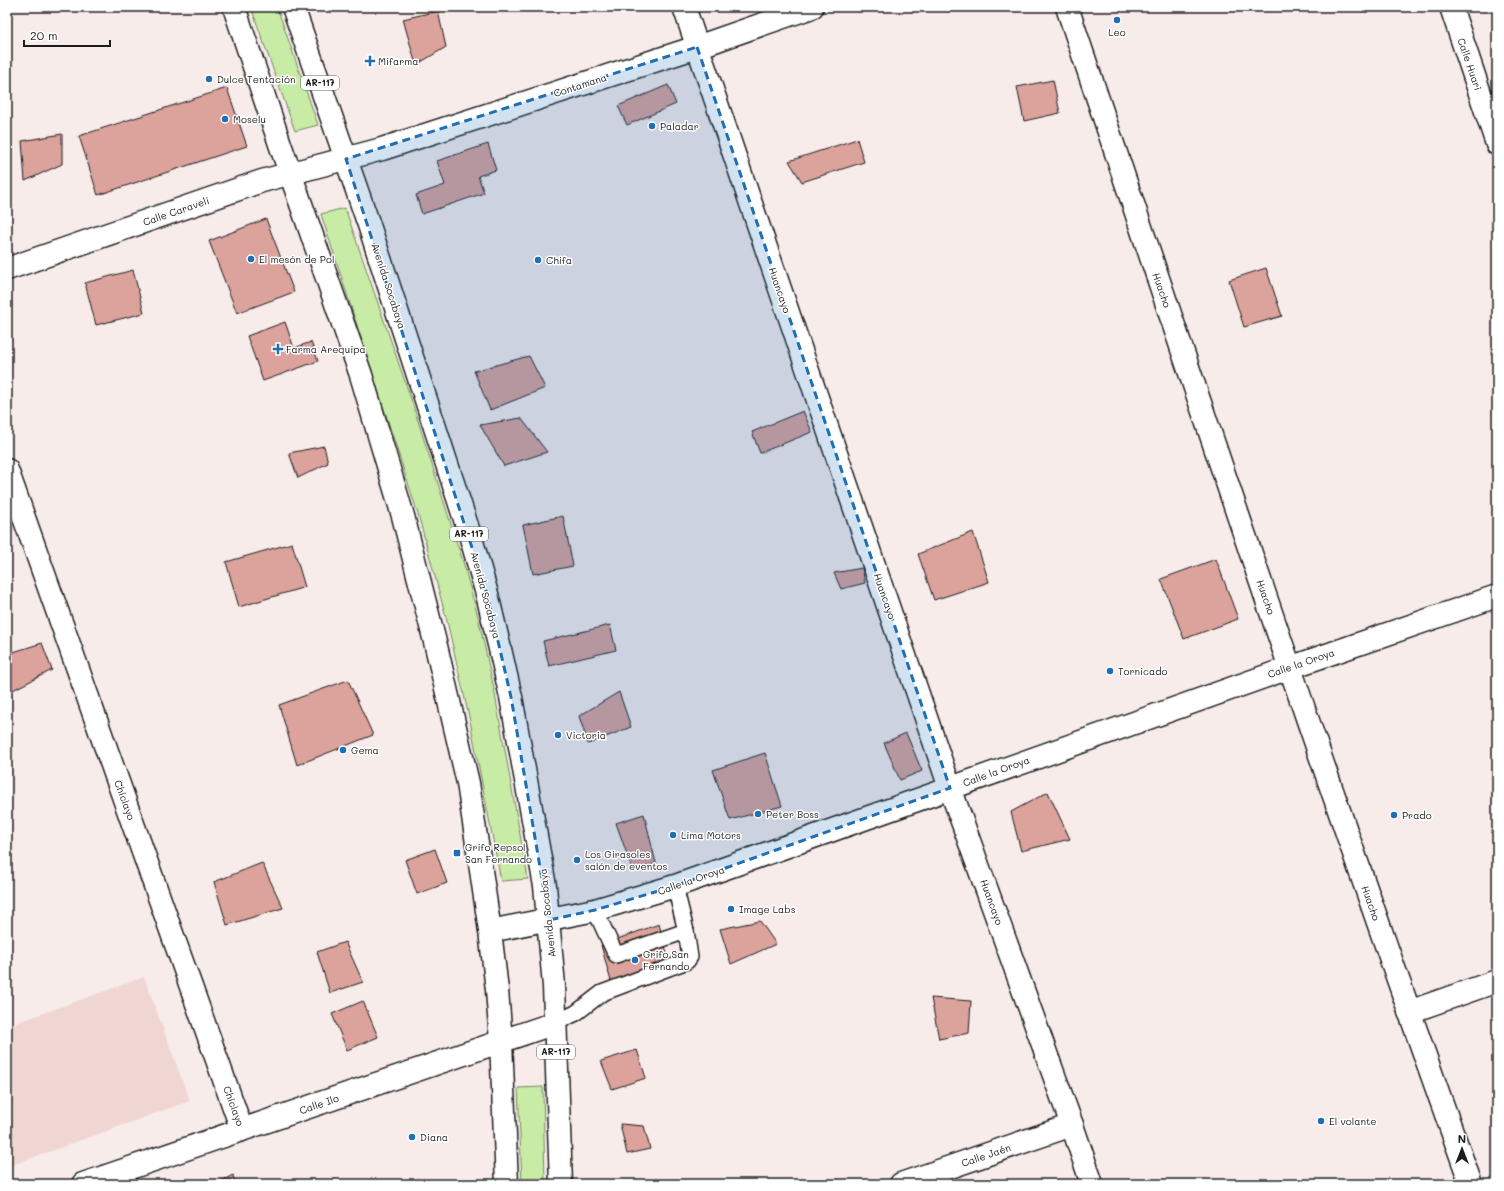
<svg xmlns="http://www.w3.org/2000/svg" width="1504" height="1191" font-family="Mali,sans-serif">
<rect width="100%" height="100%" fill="#f8eceb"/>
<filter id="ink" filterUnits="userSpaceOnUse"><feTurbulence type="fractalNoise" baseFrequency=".025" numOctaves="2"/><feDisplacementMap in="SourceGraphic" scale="8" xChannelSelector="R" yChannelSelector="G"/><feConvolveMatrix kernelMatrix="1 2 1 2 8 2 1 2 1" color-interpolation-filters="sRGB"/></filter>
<g filter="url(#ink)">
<path fill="#f0d6d3" d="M144 977 190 1101 7 1167V1026Z"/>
<g fill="#c8eca5" stroke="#728460">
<path d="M251 7H277L318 125 295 131Z"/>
<path d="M345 208 411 399 464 565 478 617 494 689 528 879 501 881 470 721 447 621 418 514 321 214Z"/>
<path d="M543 1087 545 1184H522L518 1088Z"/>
</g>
<g fill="#dca29c" stroke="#1c1c1c">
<path d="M438 11 446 47 416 65 403 19Z"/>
<path d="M1053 80 1060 113 1024 121 1017 87Z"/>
<path d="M668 85 676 104 627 125 618 106Z"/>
<path d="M227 88 247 146 98 195 79 136Z"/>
<path d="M62 134V164L25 181 22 141Z"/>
<path d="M857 139 864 162 802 182 789 161Z"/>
<path d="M488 144 496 170 478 176 484 193 422 214 416 195 445 185 437 161Z"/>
<path d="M266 219 294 292 237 313 209 241Z"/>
<path d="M1266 268 1282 316 1244 327 1229 280Z"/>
<path d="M133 270 144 313 96 325 85 283Z"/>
<path d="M285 322 294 348 311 342 318 361 263 381 247 336Z"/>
<path d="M529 356 545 388 490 410 474 371Z"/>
<path d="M803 411 812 432 760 453 752 432Z"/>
<path d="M521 418 547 452 504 466 480 425Z"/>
<path d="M324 446 328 463 298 478 289 453Z"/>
<path d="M563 516 573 566 533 574 523 525Z"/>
<path d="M973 532 989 582 934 600 918 554Z"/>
<path d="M292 543 305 587 239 607 226 562Z"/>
<path d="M1216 559 1238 619 1184 639 1161 579Z"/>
<path d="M862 568 865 583 841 589 834 573Z"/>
<path d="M610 625 616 650 549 666 543 641Z"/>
<path d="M42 643 52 670 7 693V654Z"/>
<path d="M348 680 373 735 297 765 279 705Z"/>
<path d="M619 692 631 727 588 744 579 716Z"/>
<path d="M906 733 922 771 900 780 884 743Z"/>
<path d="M765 753 782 806 730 820 713 770Z"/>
<path d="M1048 792 1070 839 1021 851 1011 812Z"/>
<path d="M644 814 656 863 633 871 616 823Z"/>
<path d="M435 849 447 883 417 894 405 860Z"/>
<path d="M262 863 283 908 227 925 214 882Z"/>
<path d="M760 921 776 944 731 964 720 929Z"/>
<path d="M659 924 673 975 615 996 601 945Z"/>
<path d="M345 942 363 982 330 993 317 952Z"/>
<path d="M931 998 971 1001 969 1033 939 1039Z"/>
<path d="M363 1001 378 1037 347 1050 332 1014Z"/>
<path d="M637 1050 646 1078 612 1089 601 1061Z"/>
<path d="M620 1124 644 1126 650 1149 627 1154Z"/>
<path d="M233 1175 235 1184H215Z"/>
</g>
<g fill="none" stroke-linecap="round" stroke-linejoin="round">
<defs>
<g id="lane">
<path d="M595 910 616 955 686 931"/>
<path d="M555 1023 576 1013 602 993 687 961 690 957 686 931 675 886"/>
</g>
<g id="street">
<path d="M684 7 950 788 1072 1125 1092 1184"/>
<path d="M1067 7C1199 400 1330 794 1471 1184"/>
<path d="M1451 7 1497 144"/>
<path d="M7 269 262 181 382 149 697 47 812 7"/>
<path d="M7 470 242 1130"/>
<path d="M1409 1012 1497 981"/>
<path d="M83 1184 555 1023"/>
<path d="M901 1184 1072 1125"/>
</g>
<path id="secondary" d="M490 931 595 910 675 886 1289 668 1497 596"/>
<g id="primary">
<path d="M234 7 281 147 361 375 403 516 437 650 468 783 490 931 497 990 501 1041 507 1184"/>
<path d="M293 7 369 225 471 538 487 594 500 649 511 697 545 886 554 986 561 1184"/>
</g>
</defs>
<use href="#lane" stroke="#1c1c1c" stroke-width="18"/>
<use href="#street" stroke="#1c1c1c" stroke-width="25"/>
<use href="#secondary" stroke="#1c1c1c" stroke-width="25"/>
<use href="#primary" stroke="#1c1c1c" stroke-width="25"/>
<use href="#lane" stroke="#fff" stroke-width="15"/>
<use href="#street" stroke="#fff" stroke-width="22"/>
<use href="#secondary" stroke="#fff" stroke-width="22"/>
<use href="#primary" stroke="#fff" stroke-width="22"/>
</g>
</g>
<path fill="#1f6fb2" fill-opacity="0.2" stroke="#1f6fb2" stroke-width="3" stroke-dasharray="8 5" stroke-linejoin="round" d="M697 47 950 788 675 886 595 910 549 920 511 697 487 594 346 159Z"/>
<g fill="#1f6fb2" stroke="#fff" stroke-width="1.5">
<circle cx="1117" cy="20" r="4"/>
<path d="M368 55h4v4h4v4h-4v4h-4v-4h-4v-4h4z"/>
<circle cx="209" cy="79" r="4"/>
<circle cx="225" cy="119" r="4"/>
<circle cx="652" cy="126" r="4"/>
<circle cx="251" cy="259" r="4"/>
<circle cx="538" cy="260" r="4"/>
<path d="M276 343h4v4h4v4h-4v4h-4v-4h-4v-4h4z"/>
<circle cx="1110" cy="671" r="4"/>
<circle cx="558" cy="735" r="4"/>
<circle cx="343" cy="750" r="4"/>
<circle cx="758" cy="814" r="4"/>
<circle cx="1394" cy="815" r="4"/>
<circle cx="673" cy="835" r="4"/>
<rect x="453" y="849" width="8" height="8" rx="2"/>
<circle cx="577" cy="860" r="4"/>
<circle cx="731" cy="909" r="4"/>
<circle cx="635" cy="960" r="4"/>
<circle cx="1321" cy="1121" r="4"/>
<circle cx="412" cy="1137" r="4"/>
</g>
<g text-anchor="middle" stroke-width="3" stroke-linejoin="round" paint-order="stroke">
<g fill="#fff" stroke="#606060" stroke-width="1">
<rect x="301" y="76" width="38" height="14" rx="3"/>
<rect x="450" y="527" width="38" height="14" rx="3"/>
<rect x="537" y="1045" width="38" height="14" rx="3"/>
</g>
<g font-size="9" font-weight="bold" fill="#1c1c1c">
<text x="320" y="86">AR-117</text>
<text x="469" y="537">AR-117</text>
<text x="556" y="1055">AR-117</text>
</g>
<g font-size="10" fill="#1c1c1c" stroke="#fff" text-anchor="start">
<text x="1117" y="36" text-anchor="middle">Leo</text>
<text x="378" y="65">Mifarma</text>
<text x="217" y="83">Dulce Tentación</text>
<text x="233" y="123">Moselu</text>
<text x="660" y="130">Paladar</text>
<text x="259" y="263">El mesón de Pol</text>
<text x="546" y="264">Chifa</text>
<text x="286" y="353">Farma Arequipa</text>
<text x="1118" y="675">Tornicado</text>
<text x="566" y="739">Victoria</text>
<text x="351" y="754">Gema</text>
<text x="766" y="818">Peter Boss</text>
<text x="1402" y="819">Prado</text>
<text x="681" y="839">Lima Motors</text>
<text x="465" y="851">Grifo Repsol<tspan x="465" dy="12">San Fernando</tspan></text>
<text x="585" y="858">Los Girasoles<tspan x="585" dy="12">salón de eventos</tspan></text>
<text x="739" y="913">Image Labs</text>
<text x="643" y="958">Grifo San<tspan x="643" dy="12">Fernando</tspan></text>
<text x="1329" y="1125">El volante</text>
<text x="420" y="1141">Diana</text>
</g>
<g font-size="10" fill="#1c1c1c" stroke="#fff">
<text transform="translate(1470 64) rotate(71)" y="4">Calle Huari</text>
<text transform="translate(580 85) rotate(-18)" y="4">Contamana</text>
<text transform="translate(176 211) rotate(-19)" y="4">Calle Caravelí</text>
<text transform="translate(389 286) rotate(72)" y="4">Avenida Socabaya</text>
<text transform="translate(780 290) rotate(71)" y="4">Huancayo</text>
<text transform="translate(1162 290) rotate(71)" y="4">Huacho</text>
<text transform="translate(486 595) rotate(75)" y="4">Avenida Socabaya</text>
<text transform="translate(885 596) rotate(71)" y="4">Huancayo</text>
<text transform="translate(1266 597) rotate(71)" y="4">Huacho</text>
<text transform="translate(1301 663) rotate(-19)" y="4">Calle la Oroya</text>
<text transform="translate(996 771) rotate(-20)" y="4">Calle la Oroya</text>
<text transform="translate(125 800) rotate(70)" y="4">Chiclayo</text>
<text transform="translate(691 880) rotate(-19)" y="4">Calle la Oroya</text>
<text transform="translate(992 902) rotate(70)" y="4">Huancayo</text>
<text transform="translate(1371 903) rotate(71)" y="4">Huacho</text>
<text transform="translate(547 913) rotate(-96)" y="4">Avenida Socabaya</text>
<text transform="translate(319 1104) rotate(-19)" y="4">Calle Ilo</text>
<text transform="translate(234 1106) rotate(70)" y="4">Chiclayo</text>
<text transform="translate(986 1155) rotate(-19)" y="4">Calle Jaén</text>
</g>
</g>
<rect width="1504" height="1191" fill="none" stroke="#fff" stroke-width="24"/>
<rect x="12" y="12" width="1480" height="1167" fill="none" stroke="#1c1c1c" stroke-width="1.5" filter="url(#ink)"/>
<g transform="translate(1462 1149)" stroke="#ffffff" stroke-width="3" paint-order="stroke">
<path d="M0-3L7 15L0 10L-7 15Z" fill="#1c1c1c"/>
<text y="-6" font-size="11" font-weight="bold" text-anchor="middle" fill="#1c1c1c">N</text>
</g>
<path d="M24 40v6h86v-6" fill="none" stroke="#1c1c1c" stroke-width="2"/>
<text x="30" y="40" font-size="12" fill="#1c1c1c" stroke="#ffffff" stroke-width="3" paint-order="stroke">20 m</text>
</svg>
